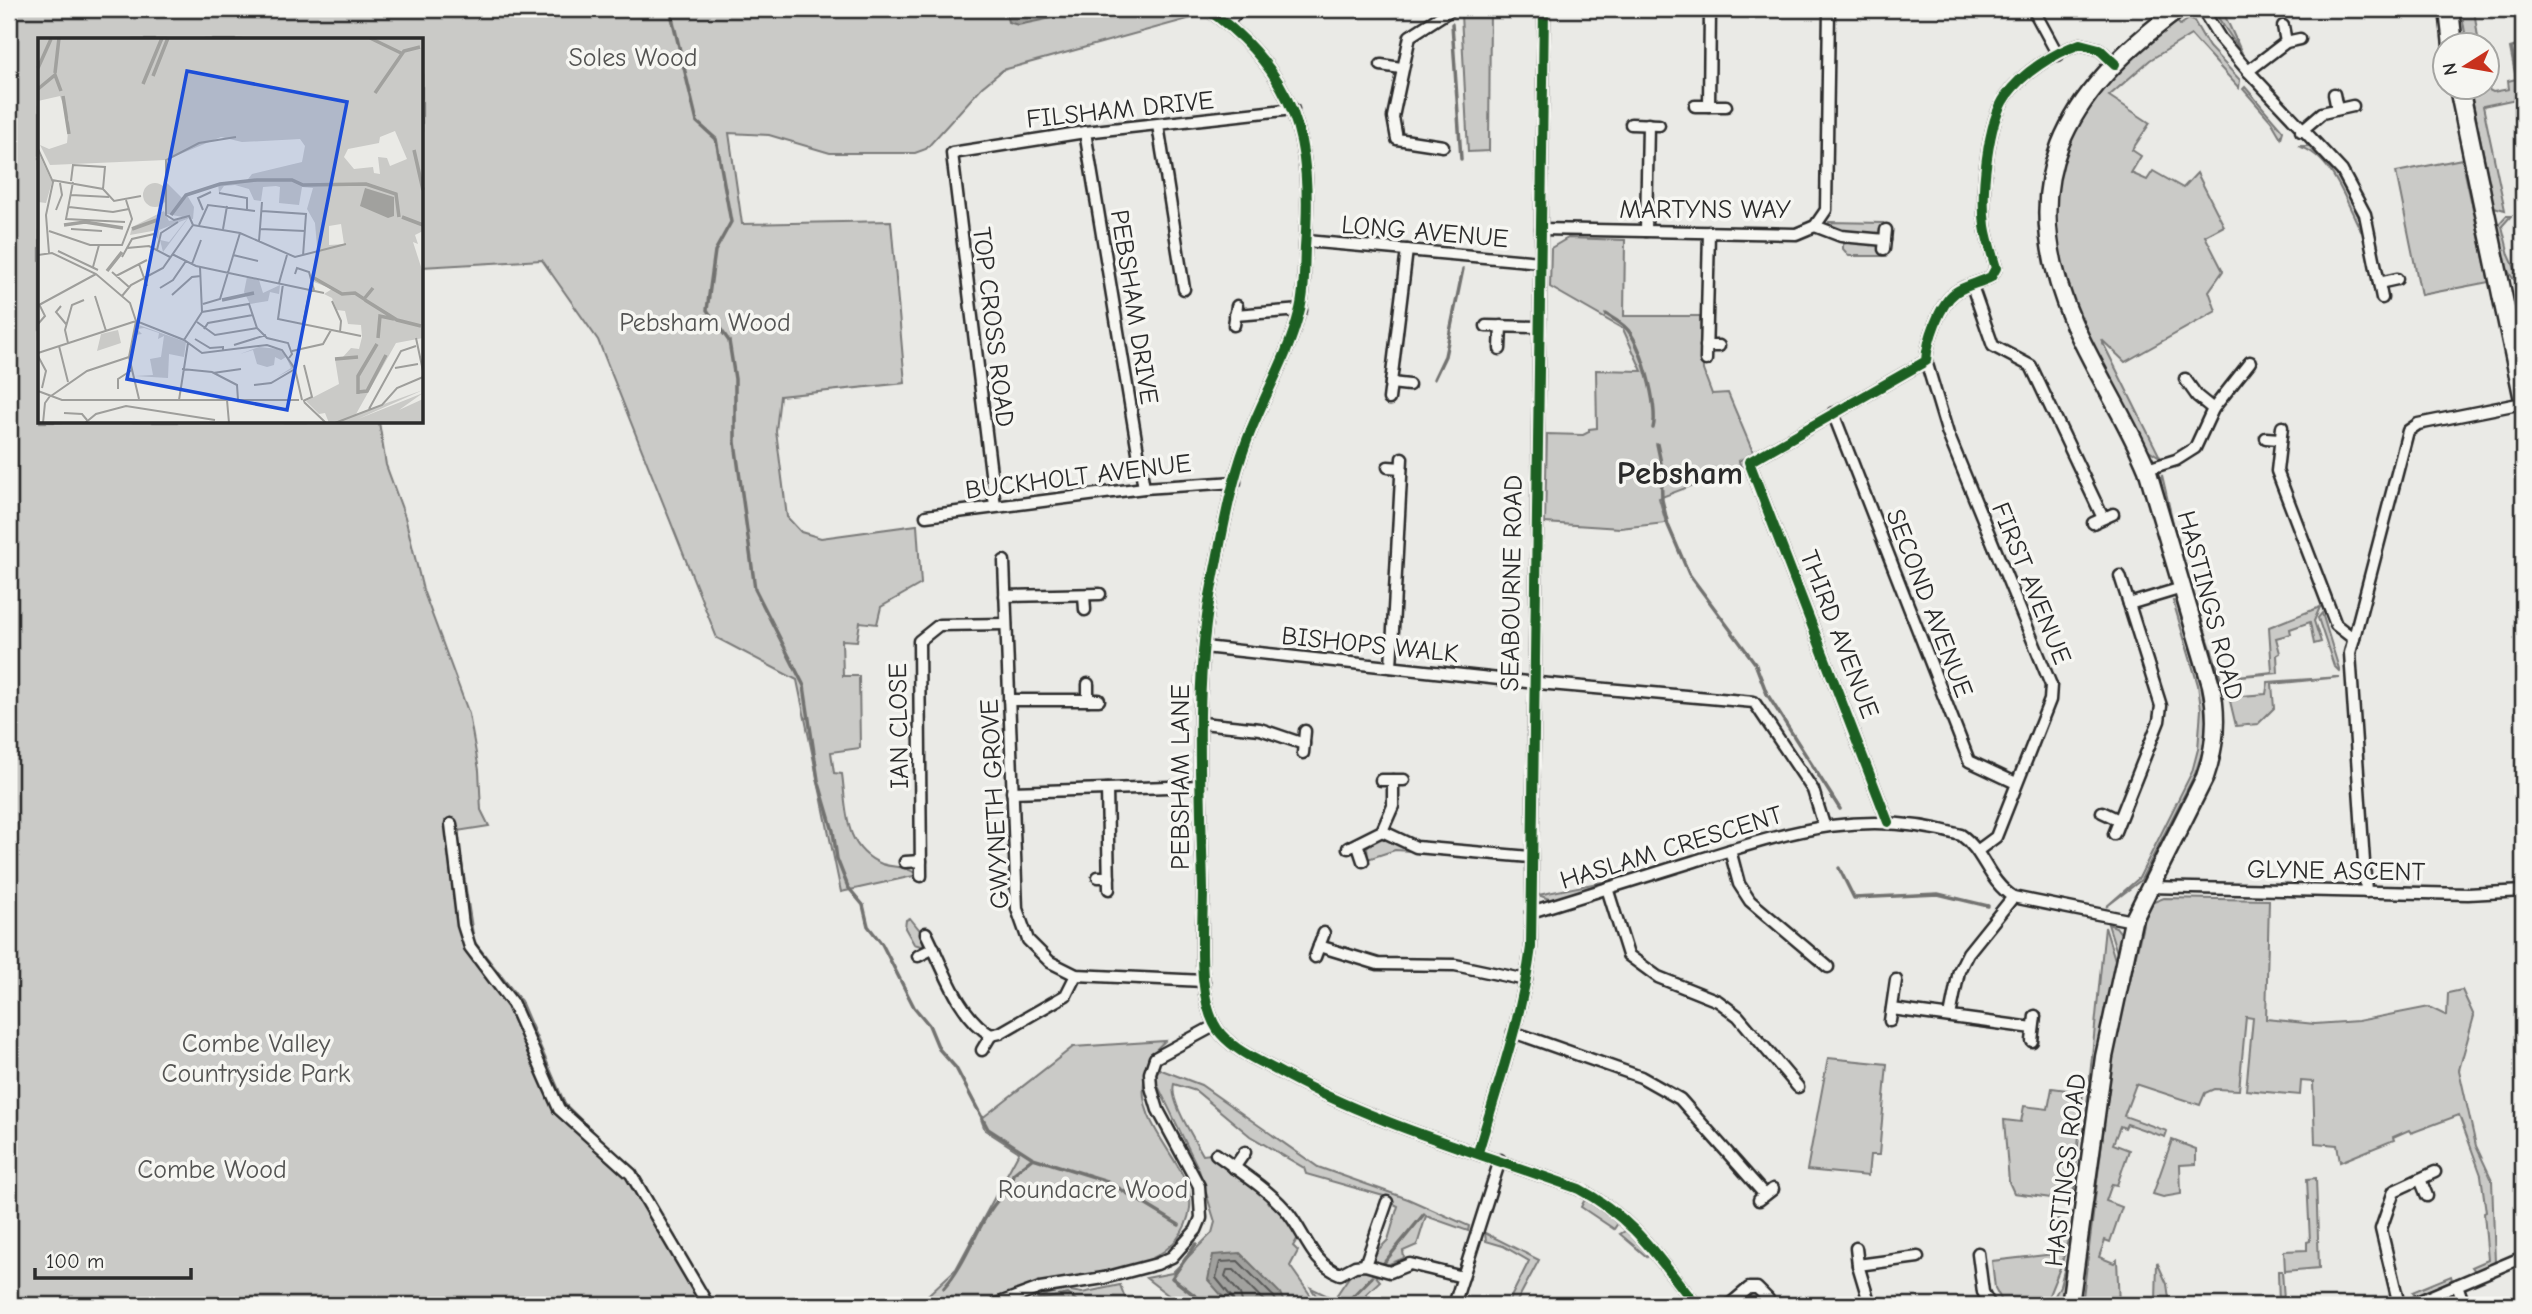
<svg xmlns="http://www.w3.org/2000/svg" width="2532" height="1314" font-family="'Comic Neue',sans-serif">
<rect width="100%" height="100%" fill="#eaeae6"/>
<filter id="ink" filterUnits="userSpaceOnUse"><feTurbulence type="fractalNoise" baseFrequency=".0143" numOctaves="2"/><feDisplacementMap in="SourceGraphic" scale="14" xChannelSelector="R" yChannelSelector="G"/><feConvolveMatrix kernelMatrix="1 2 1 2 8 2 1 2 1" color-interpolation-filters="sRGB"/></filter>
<g filter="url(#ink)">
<g fill="#cacac7" stroke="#7a7a79" stroke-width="2">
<path d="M9 9H1204L1199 16 1003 70 982 87 926 149 915 153H830L769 135 729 133 742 224 891 221 905 383 780 396 776 431 787 517 801 532 821 538 917 525 921 584 881 607 877 624 860 622 857 641 842 640 843 676H859L860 748 831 752 834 773 842 774C847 810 843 848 882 864 896 869 903 864 918 875L841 892 797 680 717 638 598 340 542 260 422 267V40H40V422H379L386 465 405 517 423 590 469 714 479 770 481 810 489 826 457 831 474 941 521 1001 565 1104 634 1172 715 1305H9Z"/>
<path d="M1467 9H1490L1489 151 1468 152 1461 14Z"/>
<path d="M2216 9H2228L2225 16 2242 53 2219 19Z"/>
<path d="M2461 9H2474L2479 45H2467Z"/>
<path d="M2174 18 2180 25 2189 19 2194 21 2209 47 2240 80 2239 88 2191 35 2150 60 2109 96 2150 123 2132 150 2141 156 2131 173 2147 180 2153 171 2183 188 2197 173 2224 226 2205 236 2223 271 2209 291 2216 311 2125 362 2101 339 2160 457 2144 447C2087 329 2001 217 2097 92 2118 65 2149 42 2174 18Z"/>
<path d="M2523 44 2512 48 2521 98 2483 106 2505 210 2494 207 2470 88H2485L2493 92 2509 89 2508 81 2516 79 2510 48Z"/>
<path d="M2245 87 2283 131 2281 138 2271 121 2243 89Z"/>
<path d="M2298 146H2313L2340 176 2364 229 2361 231C2346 202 2332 155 2298 146Z"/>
<path d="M2462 159 2489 282 2421 295 2396 172Z"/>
<path d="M2506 216H2511L2502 226 2509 255 2523 286C2503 278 2501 245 2497 226Z"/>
<path d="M1829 222 1883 223 1878 236 1842 232 1828 226Z"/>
<path d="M1568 238 1625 240 1624 316H1700L1703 370 1712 394 1728 393 1753 452 1739 461 1741 467 1659 498 1666 523 1620 528 1545 523 1547 434 1583 435 1589 432V429L1597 428 1596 370 1642 371 1623 329 1550 287 1551 248Z"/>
<path d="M1855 241 1876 243 1886 256H1849L1843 249V244Z"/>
<path d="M2513 296 2523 297V342Z"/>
<path d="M2162 475 2182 562 2222 681 2199 624 2159 486Z"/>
<path d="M2173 601H2176L2201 684 2207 716 2203 750 2195 774 2141 880 2106 907 2139 878 2192 772 2198 749 2201 709 2198 685Z"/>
<path d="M2320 607 2314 621 2321 642 2314 644 2310 622 2290 629 2291 634 2276 638 2280 653 2277 655 2278 673 2229 677 2272 672 2269 627Z"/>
<path d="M2322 613 2340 672 2334 666 2318 618Z"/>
<path d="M2340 677 2272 684 2274 708 2258 724 2236 726 2229 697 2266 694 2268 682Z"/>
<path d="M1385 837 1412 850 1411 851 1395 850 1368 859 1367 847 1376 839Z"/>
<path d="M1602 882 1604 884 1552 900 1538 895Z"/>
<path d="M2164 898 2269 900 2266 1019 2315 1024 2358 1021 2429 1007 2447 1016 2448 993 2462 990 2474 1016 2459 1070 2476 1146 2492 1180 2495 1263 2475 1271 2472 1267 2488 1260 2484 1213 2486 1212 2481 1175 2459 1115 2411 1133 2409 1130 2393 1137 2394 1140 2340 1162 2337 1145 2315 1143 2313 1082 2301 1081 2300 1095 2246 1090 2253 1018 2246 1017 2239 1090 2214 1089 2205 1093 2200 1105 2136 1084 2124 1116 2167 1131 2165 1137 2127 1124 2125 1128 2120 1126 2113 1144 2129 1150 2117 1185 2112 1184 2106 1201 2122 1207 2110 1242 2105 1240 2099 1257 2114 1263 2117 1260 2119 1305H2082L2113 1052 2143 925 2151 903Z"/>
<path d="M910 918 922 933 924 947 914 944 905 928 906 920Z"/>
<path d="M2108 924 2116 927 2122 935 2118 956Z"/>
<path d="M2105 927 2117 966 2077 1205Z"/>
<path d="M1165 1041C1152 1052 1148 1059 1145 1076 1133 1128 1195 1165 1190 1208 1181 1275 1091 1272 1041 1284 1022 1288 1005 1299 986 1304 966 1310 938 1305 917 1305L956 1269 1019 1152 985 1130 981 1119 1073 1047Z"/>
<path d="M1828 1058 1887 1064 1879 1155H1870L1868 1176 1807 1170Z"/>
<path d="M1159 1069 1201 1085 1318 1167 1408 1199 1469 1226 1468 1231 1426 1216 1417 1245 1403 1251 1404 1258 1382 1267 1372 1263 1377 1251 1388 1240 1398 1206 1386 1200 1387 1197 1306 1174 1304 1168 1250 1136 1196 1091 1174 1084C1169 1101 1194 1138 1203 1155L1211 1154 1228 1171 1265 1196 1268 1203C1284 1208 1289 1224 1299 1236L1293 1246 1298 1251 1290 1266 1311 1296 1304 1301 1306 1305H1181L1146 1278 1172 1273 1212 1233 1215 1222 1199 1170 1155 1080Z"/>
<path d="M2052 1088 2083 1092 2073 1201 2014 1193 2009 1182 2004 1120 2021 1122 2024 1106 2048 1109Z"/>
<path d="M2172 1140 2196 1149V1164L2180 1165 2181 1194 2163 1197 2153 1194Z"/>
<path d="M2316 1178 2319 1268 2285 1271 2284 1251 2307 1250V1242L2310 1241 2307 1179Z"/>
<path d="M1592 1199 1620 1220 1614 1229 1581 1207 1584 1201Z"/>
<path d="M2059 1218 2070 1232 2062 1263 2045 1305H2004L1995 1288 1992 1261 2054 1254 2053 1248 2058 1247 2057 1230 2050 1225Z"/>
<path d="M1629 1229 1649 1254 1647 1257 1620 1234Z"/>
<path d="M1485 1233 1539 1260 1515 1305H1507L1529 1261 1503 1246 1486 1241Z"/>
<path d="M2071 1243 2061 1305H2050L2060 1286Z"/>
<path d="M2157 1262 2167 1284 2170 1305H2141L2156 1302Z"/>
<path d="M1364 1270 1375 1275 1380 1281 1366 1294 1370 1301 1364 1305H1322L1311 1288 1334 1299 1353 1271Z"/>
<path d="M2278 1271H2282L2284 1299H2299L2300 1305H2279Z"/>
<path d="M2451 1276 2452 1280 2416 1296 2412 1292Z"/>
<path d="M1120 1285 1128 1305H1024L1049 1294 1065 1290 1082 1293Z"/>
</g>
<g fill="#a1a19e" stroke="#727270" stroke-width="2">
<path d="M1005 9H1052V18L1018 25 1008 22Z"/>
<path d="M1240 1253 1280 1293 1285 1305H1230L1208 1280 1213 1255Z"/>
<path d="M1068 1294 1077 1301 1076 1305H1035L1039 1300Z"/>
</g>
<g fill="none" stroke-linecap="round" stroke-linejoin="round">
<g stroke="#5a5a59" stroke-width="2">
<path d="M1234 1305 1233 1299 1216 1278 1220 1262 1238 1261 1274 1297 1278 1305"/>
<path d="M1243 1305 1240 1294 1225 1276 1227 1270H1234L1268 1305"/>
</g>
<g stroke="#727270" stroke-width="3.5">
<path d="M670 9 697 122 716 139 731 222 715 251 707 310 729 341 735 379V442L755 589 804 686 818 780 833 831 837 859 848 887 863 905 868 926 882 944 914 1007 929 1025 939 1049 956 1068 988 1129 1033 1158 1107 1181 1179 1225"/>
<path d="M1452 24 1461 159"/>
<path d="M1606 314C1612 318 1620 322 1625 327 1641 341 1659 408 1653 428"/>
<path d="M1434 379 1445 356 1463 269"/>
<path d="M1657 444 1661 463 1662 500 1668 525 1689 574 1755 663 1767 694 1840 809"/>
<path d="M1839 868 1854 898 1938 894 1988 906"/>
<path d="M1196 1244 1172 1278 1207 1305"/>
<path d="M1383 1264 1424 1214"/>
<path d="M944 1288C971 1258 979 1213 1010 1188L1013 1174 1033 1158"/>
<path d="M1344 1305 1372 1277"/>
</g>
<defs>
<g id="street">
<path d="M1207 9C1297 73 1313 141 1305 247 1304 268 1305 293 1299 313 1287 360 1262 398 1246 443 1230 486 1222 535 1213 580 1193 680 1201 788 1203 890 1203 928 1195 1005 1221 1034 1236 1051 1257 1060 1276 1070 1371 1123 1477 1152 1579 1189 1634 1218 1658 1258 1696 1305"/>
<path d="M2033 9 2058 55"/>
<path d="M2202 9 2220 38 2248 71 2342 171 2365 214 2382 298"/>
<path d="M1227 23 1240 9"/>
<path d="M2283 26 2286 42"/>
<path d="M1381 65 1401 68"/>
<path d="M2248 71 2286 42 2300 39"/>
<path d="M2334 94 2337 109"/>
<path d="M1695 106H1726"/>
<path d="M1709 106 1710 9"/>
<path d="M1631 124 1659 125"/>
<path d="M1158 125 1184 289"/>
<path d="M2301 131 2322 113 2353 106"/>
<path d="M1085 132 1144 488"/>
<path d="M1443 146 1397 139 1393 117 1410 36 1452 9"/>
<path d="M1815 226 1841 236 1885 240"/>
<path d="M1541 229 1796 234 1815 226 1826 210 1829 9"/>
<path d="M1646 231 1648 124"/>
<path d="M1306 241 1540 262"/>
<path d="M1884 249 1886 230"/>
<path d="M2379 283 2397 279"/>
<path d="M1972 286 1993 346 2031 366 2103 518"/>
<path d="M1235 315 1301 310"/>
<path d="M1234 325 1237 306"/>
<path d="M1486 326 1538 327"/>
<path d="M1706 346H1719"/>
<path d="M1500 349 1501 326"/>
<path d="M1706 360 1709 232"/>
<path d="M1926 361 1948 434 2051 685 2050 700 1996 837 1977 851"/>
<path d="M2185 379 2197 396 2213 409"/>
<path d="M1391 383 1409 385"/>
<path d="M1389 399 1407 250"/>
<path d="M1833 413 1969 761 2016 783"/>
<path d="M2282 427 2277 471 2336 625 2354 639"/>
<path d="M2266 438 2279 439"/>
<path d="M1388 467 1401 468"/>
<path d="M2147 469 2176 460 2195 448 2213 409 2250 362"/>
<path d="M995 506 952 153 1085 132 1293 109"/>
<path d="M926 516 1144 488 1235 482"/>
<path d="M2093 523 2113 514"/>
<path d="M1004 561 1017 909 1028 940 1050 962 1076 975 1204 981"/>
<path d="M2120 576 2129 604"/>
<path d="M1084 595 1085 610"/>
<path d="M1005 596 1100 594"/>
<path d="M1204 647 1527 682 1754 702 1813 790 1824 825"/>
<path d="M1391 667 1402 458"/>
<path d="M1088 684V700"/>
<path d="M1009 700H1099"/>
<path d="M1202 723 1260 729 1304 744"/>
<path d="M1303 753 1305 731"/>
<path d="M1381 780H1404"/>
<path d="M1107 789 1109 889"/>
<path d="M1012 792 1201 786"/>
<path d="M2102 812 2119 820"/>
<path d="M1888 822 1749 462 1926 361C1927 342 1939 304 1956 292 1966 285 1980 283 1991 277L1996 268C1992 254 1987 240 1985 226 1981 194 1987 122 2006 96 2022 73 2054 53 2080 44L2099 49 2115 64"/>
<path d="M451 824 463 925 470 947 513 1004 559 1109 631 1174 708 1305"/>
<path d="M1382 831 1416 847 1530 857"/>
<path d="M2114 834 2159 721 2161 706 2129 604 2182 588"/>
<path d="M1358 846 1363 861"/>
<path d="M1348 848 1382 831 1393 806V780"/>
<path d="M1730 850 1739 884 1750 901 1828 967"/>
<path d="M905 862 921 861"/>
<path d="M921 876 919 641 939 625 1006 624"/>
<path d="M1098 877H1109"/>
<path d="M2148 887 2468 894 2523 891"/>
<path d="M1607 888 1628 955 1658 977 1718 1001 1738 1016 1798 1087"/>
<path d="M2366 892 2350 653 2408 431 2418 424 2523 403"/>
<path d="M1531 912C1586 895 1640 878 1695 861 1789 832 1862 807 1961 835 1984 851 1987 880 2013 897L2133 921"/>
<path d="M926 933C943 966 958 1016 991 1035L1000 1033 1066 995 1076 975"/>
<path d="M1319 946 1378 964 1455 965 1526 980"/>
<path d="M918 956 934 948"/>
<path d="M1315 957 1324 933"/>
<path d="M1892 1009 2033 1028"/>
<path d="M1950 1016 1959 971 1968 953 2013 897"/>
<path d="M1890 1021 1896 980"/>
<path d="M1513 1032 1641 1077 1680 1099 1765 1195"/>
<path d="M2032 1041 2035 1016"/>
<path d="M982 1050 991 1035"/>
<path d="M1478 1152C1498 1084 1522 1017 1531 947L1544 9"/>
<path d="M1216 1154C1239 1171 1265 1187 1285 1209 1305 1231 1310 1263 1340 1274L1355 1266 1365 1265 1390 1272 1410 1264 1463 1277"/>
<path d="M1234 1168 1245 1152"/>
<path d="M2420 1179 2427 1196"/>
<path d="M1759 1200 1773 1189"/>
<path d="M1856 1248 1858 1265 1918 1257"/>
<path d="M1978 1253 1983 1292 1990 1305"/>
<path d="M1365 1265 1387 1202"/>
<path d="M1858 1265 1870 1305"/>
<path d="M2457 1285 2464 1305"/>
<path d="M994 1305 1040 1288 1104 1278 1157 1264 1172 1257 1196 1230 1201 1218 1199 1186 1158 1110 1151 1087 1150 1073 1155 1058 1214 1026"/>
<path d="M1454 1305 1500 1160"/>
<path d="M1729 1305 1749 1288H1757L1768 1299"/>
<path d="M2399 1305 2381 1229 2394 1191 2435 1172"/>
<path d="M2410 1305 2523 1257"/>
</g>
<path id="primary" d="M2070 1305 2104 1057 2133 921 2205 777C2216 746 2218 717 2211 685L2147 469C2126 418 2095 372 2073 322 2012 182 2064 94 2179 9"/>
<g id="highway">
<path d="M2449 9 2453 46"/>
<path d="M2459 88 2523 395"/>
</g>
</defs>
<use href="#street" stroke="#2b2b2b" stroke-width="15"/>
<use href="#primary" stroke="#2b2b2b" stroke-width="21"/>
<use href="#highway" stroke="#2b2b2b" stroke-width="23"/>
<use href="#street" stroke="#f6f6f2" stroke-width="10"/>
<use href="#primary" stroke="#f6f6f2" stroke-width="16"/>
<use href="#highway" stroke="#f6f6f2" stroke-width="18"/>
<defs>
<g id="cycleway">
<path d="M1207 9C1297 73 1313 141 1305 247 1304 268 1305 293 1299 313 1287 360 1262 398 1246 443 1230 486 1222 535 1213 580 1193 680 1201 788 1203 890 1203 928 1195 1005 1221 1034 1236 1051 1257 1060 1276 1070 1371 1123 1477 1152 1579 1189 1634 1218 1658 1258 1696 1305"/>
<path d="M1888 822 1749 462 1926 361C1927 342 1939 304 1956 292 1966 285 1980 283 1991 277L1996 268C1992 254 1987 240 1985 226 1981 194 1987 122 2006 96 2022 73 2054 53 2080 44L2099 49 2115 64"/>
<path d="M1478 1152C1498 1084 1522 1017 1531 947L1544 9"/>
</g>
</defs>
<use href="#cycleway" stroke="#f6f6f2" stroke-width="15"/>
<use href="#cycleway" stroke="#1b5e20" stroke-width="10"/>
</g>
</g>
<g text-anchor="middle" stroke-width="7" stroke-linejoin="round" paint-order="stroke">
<g font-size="26" fill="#535352" stroke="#f6f6f2">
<text x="633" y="66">Soles Wood</text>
<text x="705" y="331">Pebsham Wood</text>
<text x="256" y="1052">Combe Valley<tspan x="256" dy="30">Countryside Park</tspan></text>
<text x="212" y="1178">Combe Wood</text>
<text x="1093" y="1198">Roundacre Wood</text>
</g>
<g font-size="26" fill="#2b2b2b" stroke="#f6f6f2">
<text transform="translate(1120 109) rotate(-6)" y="9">FILSHAM DRIVE</text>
<text x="1705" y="218">MARTYNS WAY</text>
<text transform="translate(1425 231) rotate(5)" y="9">LONG AVENUE</text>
<text transform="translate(1135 307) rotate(81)" y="9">PEBSHAM DRIVE</text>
<text transform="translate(994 327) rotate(83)" y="9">TOP CROSS ROAD</text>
<text transform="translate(1078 476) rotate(-7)" y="9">BUCKHOLT AVENUE</text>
<text transform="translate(1511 583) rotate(-89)" y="9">SEABOURNE ROAD</text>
<text transform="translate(2032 583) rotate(68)" y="9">FIRST AVENUE</text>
<text transform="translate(1930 603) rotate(69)" y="9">SECOND AVENUE</text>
<text transform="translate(2211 605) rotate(75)" y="9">HASTINGS ROAD</text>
<text transform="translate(1840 634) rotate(69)" y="9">THIRD AVENUE</text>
<text transform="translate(1370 644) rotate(6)" y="9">BISHOPS WALK</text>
<text transform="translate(898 726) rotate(-91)" y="9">IAN CLOSE</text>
<text transform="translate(1180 777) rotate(-90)" y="9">PEBSHAM LANE</text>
<text transform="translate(994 804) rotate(-93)" y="9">GWYNETH GROVE</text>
<text transform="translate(1671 847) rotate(-17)" y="9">HASLAM CRESCENT</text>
<text transform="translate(2336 870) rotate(1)" y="9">GLYNE ASCENT</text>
<text transform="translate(2065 1170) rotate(-83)" y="9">HASTINGS ROAD</text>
</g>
<g font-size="33" font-weight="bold" fill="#2b2b2b" stroke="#f6f6f2">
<text x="1680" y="484">Pebsham</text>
</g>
</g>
<g transform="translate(38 38)">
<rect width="385" height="385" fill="#eaeae6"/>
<path d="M0 0H385V193L377 197 380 206 375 204 385 235V300L358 305 318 376 385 352 320 381 385 355 361 372 385 361V385H291L287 375 281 376 268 363 301 346 297 321 304 320 313 310 321 311 324 299 323 287 310 286 307 273 299 272 294 260 286 256 294 251 276 244 273 237 280 219 277 185 269 171 275 150 264 149 261 167 241 165 242 149 238 148 225 149 223 163 216 162 211 151 197 147 186 148 181 155 180 145H207L214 136 264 124 267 108 262 101 204 104 183 99 128 122 12 127 2 107 11 111 29 105 31 82 22 58 0 63ZM357 93 369 121 352 128 349 120 340 119 342 136 336 135 335 129 316 131 306 119 310 111 341 105 342 99ZM303 186 306 206 291 207V188ZM0 114 14 144 8 165 0 164ZM128 144 144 160 149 157 156 169 155 181 129 176ZM105 157a12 12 0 1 1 24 0a12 12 0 1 1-24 0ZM126 173 131 183 151 179 125 214 122 202 131 204 149 181 121 192 120 201 116 195 120 192 92 197 94 189ZM209 239 221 242 225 255 242 247 241 256 232 254 230 263 212 266 206 254ZM98 286 148 304 146 319 131 316 130 340 97 338 115 337 112 321 123 319 126 298 120 301 121 295 106 290 99 291 104 296 97 297ZM80 292 83 305 59 313 63 296ZM221 309 241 311 248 317 256 330 239 339 253 330 248 319 243 322 237 319 236 327 229 329 219 326 215 312 202 316Z" fill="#cacac7" fill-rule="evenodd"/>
<path d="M327 150 356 159V178L350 180 322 168Z" fill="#a1a19e"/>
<path fill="none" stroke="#a1a19e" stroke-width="3.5" d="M332 0 363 15M0 30 13 1M17 35 21 0M115 38 130 0M105 46 124 0M0 51 17 37 23 53M337 55 366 13 382 9M25 58 31 96M376 112 385 152M133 177 148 157 182 146 219 142H254L265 147 328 146 358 156 361 179M364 179 385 187M26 187 47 184 85 190M94 191 119 182M69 233 84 214M276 240 304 256 317 255 326 261 335 250M184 262 216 255M327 262 359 282 383 288M340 300 342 278 356 281M297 321 320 319M320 354 329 353 348 317M320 356V338L339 306"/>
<path fill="none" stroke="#9e9e9b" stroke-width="2" d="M0 111 15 144 8 177 11 215M14 142 65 151 76 163 103 158M33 143 35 127 67 129 65 151M35 144 28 181 87 184M181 155 209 160V171M33 157 71 159M31 169 75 174 91 171M18 172 24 157 22 145M165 172 160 160 173 154M224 173 268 176 265 218M155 187 151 178 136 182 128 177V122L161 105 198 99M161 187 170 167 217 173M33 191 64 193M185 191 189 168M222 191 267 193M11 193 52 207H84L94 181 88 162M221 203 224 164M89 210 94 201 116 196M119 212 123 195 140 184M20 213 60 232M134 216 158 228 286 255M0 217 14 215 58 236 92 265 98 283 146 302 164 315 229 307 244 312 257 331 264 362M195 217 220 223M84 219 89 210 111 208 132 219M101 226 109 248M154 226 163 202M55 229 61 207M74 234 91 249M257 236 259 230 271 234 276 252M78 238 109 222M241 245 249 217M245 246 240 281 323 298M122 250 135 242 148 223M134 257 154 239 163 238M57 258 68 293M84 258 93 247 125 230 155 187 202 195 257 219 308 206M294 263 303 283 302 294M165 266 182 261 202 195M1 267 58 236M23 268 18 274 28 286M164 274 211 266 219 290 229 300 250 305 254 316 251 320M98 283 91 319 101 361M159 284 177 297 219 290M0 286 7 278 1 266M265 286 272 252M166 291 170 285 215 277M378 300 385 333M157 301 172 310 185 309V313M146 302 164 274 162 229M30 305 27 292 34 267 46 262M196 307 228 297M21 308 30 344M254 313 285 306 293 292M0 315 98 283M0 318 8 333 4 350M357 330 380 326M144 331 174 334 199 347 200 362M175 335 203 331M216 347 233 345 257 331M80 351V341L94 332M0 353 24 362H261M13 358 49 333 91 319M141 362 150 305M189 362 191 385M265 363 274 359 266 327M266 364 288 385M331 371 363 313 378 308M26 375 44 376 49 382M5 385 7 365 12 358M47 385 58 376 88 368 177 382M297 385 344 367 359 350 385 339"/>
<path fill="#1d4ed8" fill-opacity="0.15" stroke="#1d4ed8" stroke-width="3.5" d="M149 33 309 64 249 372 89 341Z"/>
<rect width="385" height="385" fill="none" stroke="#2b2b2b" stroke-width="3.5"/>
</g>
<rect width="2532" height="1314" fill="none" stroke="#f6f6f2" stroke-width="35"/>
<rect x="18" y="18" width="2497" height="1279" fill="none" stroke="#2b2b2b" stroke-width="2.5" filter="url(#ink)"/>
<g transform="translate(2466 66) rotate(259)"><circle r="33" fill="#f6f6f2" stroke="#a5a5a2" stroke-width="2"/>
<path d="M0-5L12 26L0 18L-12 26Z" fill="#c8321e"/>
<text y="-10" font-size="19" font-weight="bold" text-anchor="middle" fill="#2b2b2b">N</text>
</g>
<path d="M35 1268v10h156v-10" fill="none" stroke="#2b2b2b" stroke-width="3.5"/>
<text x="46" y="1268" font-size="21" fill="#2b2b2b" stroke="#f6f6f2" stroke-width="5" paint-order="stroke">100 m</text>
</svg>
